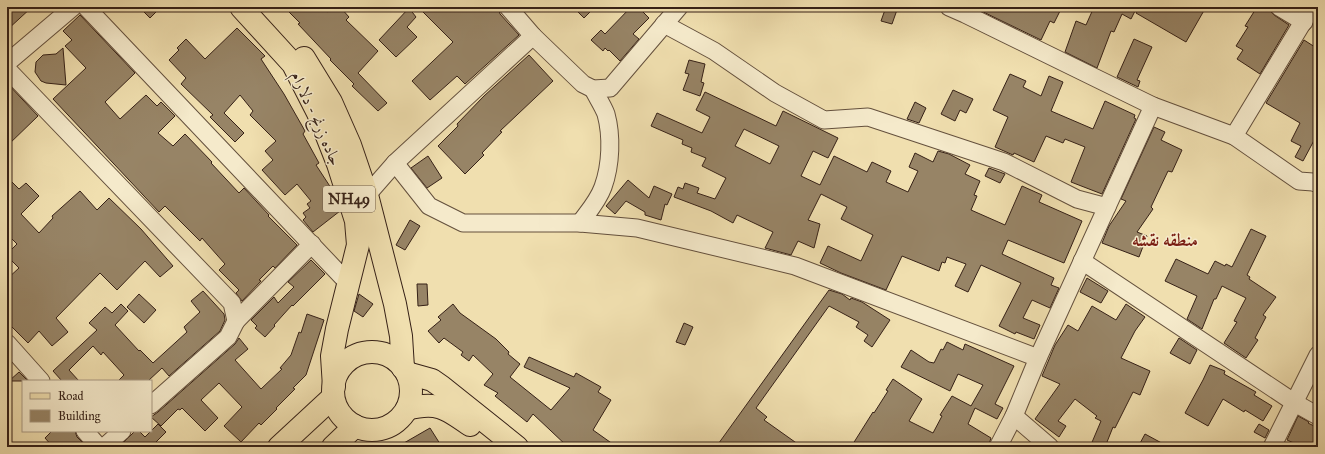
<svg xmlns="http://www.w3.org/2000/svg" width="1325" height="454" font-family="'IM FELL Great Primer',Amiri,serif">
<rect width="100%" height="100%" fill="#f0dfaf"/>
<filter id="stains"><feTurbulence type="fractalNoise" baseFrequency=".005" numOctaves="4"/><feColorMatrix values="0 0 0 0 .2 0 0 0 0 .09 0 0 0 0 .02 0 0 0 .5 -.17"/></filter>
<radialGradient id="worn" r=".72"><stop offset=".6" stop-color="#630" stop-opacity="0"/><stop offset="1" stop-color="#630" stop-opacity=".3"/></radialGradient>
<g fill="#978466" stroke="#362117" fill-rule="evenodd">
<path d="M7 7H32L7 30Z"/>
<path d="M139 7H161L150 18Z"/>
<path d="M284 7H322L327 12 333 7H340L349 17 346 20 378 51 358 73 387 103 378 111 352 86 354 84 330 60 331 59 298 24 300 23Z"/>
<path d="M418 7H449L453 11 457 7H498L500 14 519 35 465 84 457 76 430 100 412 81 453 42Z"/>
<path d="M573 7H595L584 18Z"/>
<path d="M631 7H638L649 18 633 34 639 39 620 61 609 50 608 51 605 48 603 51 591 40 601 30 605 34Z"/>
<path d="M886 7H898L892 24 881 21Z"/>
<path d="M973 7H1062L1054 23 1050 21 1041 40Z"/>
<path d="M1094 7H1137L1131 19 1122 14 1114 32 1111 31 1097 68 1065 52 1076 21 1086 25Z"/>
<path d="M1140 7H1206L1186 42 1136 13Z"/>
<path d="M1257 7H1269L1270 11 1274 15 1289 25 1260 74 1237 59 1243 50 1236 46 1248 27 1245 26Z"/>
<path d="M409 8 416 17 407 27 417 37 396 57 379 40Z"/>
<path d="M80 15 135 73 105 102 120 119 146 95 157 106 161 102 175 116 158 133 173 146 185 134 212 162 211 163 239 193 244 188 269 215 268 216 297 245 275 268 273 266 259 280 261 281 242 301 236 293 239 290 219 270 225 264 202 238 200 241 165 206 159 212 53 99 86 68 65 46 72 40 63 31Z"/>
<path d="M237 28 265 56 261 59 284 94 305 131 303 134 319 163 316 165 333 191 340 211 313 232 303 220 306 217 303 213 310 208 307 204 311 201 297 184 285 195 262 170 273 160 265 151 276 141 250 115 253 111 240 95 224 113 244 133 235 142 210 117 213 115 181 84 186 78 169 60 179 50 177 48 186 39 205 59Z"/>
<path d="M1134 39 1152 47 1137 80 1140 81 1138 87 1117 77Z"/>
<path d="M1304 40 1318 49V110L1314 118 1318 120V133L1303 161 1295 157 1301 146 1291 141 1300 123 1266 103Z"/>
<path d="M63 48 66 85 46 83 41 81 35 72 36 62 43 55 56 54Z"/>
<path d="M529 55 553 81 500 131 502 132 482 153 484 155 465 174 438 146 458 126 457 124 484 96Z"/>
<path d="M689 60 705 64 701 82 704 83 700 96 683 90 689 74 685 73Z"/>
<path d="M1010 74 1026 81 1023 87 1041 96 1049 76 1063 82 1051 111 1093 129 1105 101 1135 115 1134 118 1136 119 1102 194 1071 182 1085 147 1065 139 1063 143 1046 136 1034 162 1014 153 1013 155 995 147 1008 117 993 110Z"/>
<path d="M7 83 38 116 7 146Z"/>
<path d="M953 90 973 99 966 113 960 110 955 121 941 114Z"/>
<path d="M705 92 776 126 783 111 838 138 828 158 813 151 801 176 820 185 834 156 867 172 872 162 891 171 886 182 908 192 918 171 909 167 915 153 933 162 938 151 949 154 970 165 965 174 980 181 974 195 977 196 971 210 1005 225 1022 186 1042 195 1039 202 1082 221 1064 263 1008 240 1002 254 1054 278 1051 285 1059 288 1050 308 1032 300 1023 318 1040 325 1034 339 1016 332 1015 334 999 326 1021 283 981 265 968 292 955 286 966 264 947 257 945 263 942 262 939 271 902 256 886 290 841 273 820 263 828 246 861 261 873 235 841 219 847 207 821 194 808 220 820 224 814 248 798 241 791 255 765 248 773 232 737 215 733 223 711 211 674 197 678 187 683 189 685 183 699 188 697 193 715 199 726 178 702 166 706 158 691 152 692 148 682 144 683 140 651 126 657 113 702 133 710 117 696 110ZM744 129 779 146 770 164 735 146Z"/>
<path d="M915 102 926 108 919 123 907 119Z"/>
<path d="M1154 127 1165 132 1161 140 1182 150 1172 172 1168 171 1151 207 1153 209 1137 232 1147 236 1139 257 1102 243 1109 226 1126 201 1121 199Z"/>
<path d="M428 156 442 178 427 188 411 168Z"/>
<path d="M989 168 1005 174 1000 183 985 176Z"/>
<path d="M628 180 649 198 654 186 672 194 667 205 665 204 661 220 645 215V212L626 201 615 214 606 206Z"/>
<path d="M12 182 19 189 26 183 39 196 21 214 39 233 53 218 52 216 80 191 97 210 109 198 141 229 173 266 160 277 145 261 117 290 100 273 56 318 68 332 52 346 39 331 28 343 7 322V279L19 268 7 256V254L17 244 7 234V187Z"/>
<path d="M410 220 420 226 405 250 396 245Z"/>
<path d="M1251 229 1266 236 1247 275 1250 277 1249 279 1276 297 1263 315 1266 317 1255 338 1258 340 1246 358 1224 343 1237 322 1234 321 1246 298 1222 286 1216 299H1214L1202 329 1187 319 1197 296 1165 281 1176 259 1208 274 1215 261 1225 266 1226 264 1232 267Z"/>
<path d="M311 260 325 274 293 306 292 305 274 325 275 326 265 337 255 328 257 326 251 320 274 297 278 303 294 287 288 282Z"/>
<path d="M1087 278 1108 291 1101 303 1080 292Z"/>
<path d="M417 284H427L428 305 418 306Z"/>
<path d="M829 290 842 294 850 300 851 298 862 302 890 320 872 347 864 341 868 335 856 327 859 322 829 306 756 408 767 417 764 420 802 447H716Z"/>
<path d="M203 291 224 314 225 320 220 331 169 376 162 368 148 381H118L124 375 103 352 101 355 93 346 69 370 79 381H62L53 371 97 330 89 323 105 307 112 313 121 304 128 311 115 325 139 351 140 350 153 363 187 332 184 327 200 312 191 301Z"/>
<path d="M139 294 156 310 144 323 127 307Z"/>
<path d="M359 294 373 304 363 317 354 311Z"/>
<path d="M453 304 460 313 496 339 509 352 508 354 520 364 510 377 551 410 570 388 524 367 529 357 574 377 576 373 601 387 598 392 611 400 593 430 617 447H568L533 414 527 422 495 396 498 393 484 385 493 374 473 355 469 361 461 355 463 352 444 338 439 343 428 331 441 320 438 317Z"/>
<path d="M1126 304 1145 317 1135 331 1121 358 1150 371 1140 395 1133 392 1115 428 1113 427 1105 447H1090L1101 421 1095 418 1097 416 1075 399 1058 421 1066 426 1059 437 1035 419 1060 384 1042 376 1055 345 1068 325 1078 331 1092 306 1116 320Z"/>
<path d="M307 314 324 320 306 375 293 388 295 389 276 408 277 409 261 425 259 423 241 442 224 426 242 407 219 383 201 400 218 418 205 431 182 408 180 410 178 409 161 426 151 417 158 412 235 344 239 338 248 349 235 360 261 389 282 369 280 368 291 355 299 332 301 333Z"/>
<path d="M684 323 693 327 685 345 676 342Z"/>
<path d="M1179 338 1197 350 1190 364 1170 353Z"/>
<path d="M947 342 963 350 965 344 1014 366 995 404 1003 408 997 419 975 408 968 424 991 438 988 447H851L873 412 874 413 888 391 886 390 893 379 922 399 909 421 933 433 942 416 940 415 952 396 971 406 983 385 958 374 950 391 901 367 911 350 929 362 934 363 941 349 943 350Z"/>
<path d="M1210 365 1225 371 1224 374 1256 392 1254 395 1272 406 1263 421 1245 410 1244 412 1223 399 1208 426 1185 413 1203 380Z"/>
<path d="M19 372 28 381H9Z"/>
<path d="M1298 416 1309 422 1308 423 1318 428V447H1303L1287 440Z"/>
<path d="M158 424 166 432 153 445 155 447H119L135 431H139L145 437Z"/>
<path d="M1259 424 1269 430 1265 438 1254 432Z"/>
<path d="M430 428 442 447H397Z"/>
<path d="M52 431H75L77 437 82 442 77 447H53L45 438Z"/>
<path d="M1145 434 1169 447H1138Z"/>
</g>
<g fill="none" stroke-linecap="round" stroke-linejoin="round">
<defs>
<g id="minor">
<path d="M86 7 348 283"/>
<path d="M508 7 533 36 583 84 593 89 610 88 679 7"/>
<path d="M949 7 965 14 1153 106 1234 136 1299 181 1313 182 1318 184"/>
<path d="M1279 7 1304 22"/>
<path d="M664 24 714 51 775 93 824 120 868 117 1004 162 1077 199 1107 207"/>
<path d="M7 63 73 7"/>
<path d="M7 69 232 303 236 321 228 337 151 405"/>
<path d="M1234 136 1312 7"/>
<path d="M395 163 429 206 463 223H580L637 228 795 266 1038 358"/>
<path d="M367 195 395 163 533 36"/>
<path d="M580 223C588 212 598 201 603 187 611 165 612 136 606 114 603 106 597 97 593 89"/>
<path d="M1082 261 1295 403 1318 416"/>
<path d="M236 321 312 244"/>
<path d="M7 343 41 381"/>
<path d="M1014 416 1050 447"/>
<path d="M85 431 99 447"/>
<path d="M104 447 122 431"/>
<path d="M998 447 1014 416 1038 358 1153 106"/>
<path d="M1272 447 1318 355"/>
</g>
<g id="major">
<path d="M279 447 333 397"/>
<path d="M333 447 355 426"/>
</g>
<g id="highway">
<path d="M241 7 293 64 318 113 338 164 356 221 358 245 337 329 332 356 334 387"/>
<path d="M304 58 331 102 350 145 367 195 395 304 401 336 403 368"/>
<circle cx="372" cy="391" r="39"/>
<path d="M407 373 432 380 442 387 517 447"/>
<path d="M407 409C437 401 446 408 470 425"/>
</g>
</defs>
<use href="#minor" stroke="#64503d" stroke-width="19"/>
<use href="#major" stroke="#362117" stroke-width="24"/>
<use href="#highway" stroke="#362117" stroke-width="24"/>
<use href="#minor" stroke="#f5eacb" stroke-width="17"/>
<use href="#major" stroke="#f0dfaf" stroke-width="22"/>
<use href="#highway" stroke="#f0dfaf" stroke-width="22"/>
</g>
<g text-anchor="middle" stroke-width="3" stroke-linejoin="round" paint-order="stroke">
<rect fill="#f5eacb" stroke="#6f5d4d" stroke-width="1" x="323" y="186" width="52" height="26" rx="3"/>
<g font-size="15" font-weight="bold" fill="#362117">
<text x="349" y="204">NH49</text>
</g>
<g font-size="16" fill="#362117" stroke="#f5eacb">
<text transform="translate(317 118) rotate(66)" y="6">جاده زرنج - دلارام</text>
</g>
<g font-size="18" font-weight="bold" fill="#7a1f14" stroke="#f5eacb">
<text x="1165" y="246">منطقه نقشه</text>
</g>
</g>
<rect width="1325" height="454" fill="none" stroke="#f0dfaf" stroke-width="24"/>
<rect x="8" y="8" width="1309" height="438" fill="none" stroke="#362117" stroke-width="2"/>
<rect x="12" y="12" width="1301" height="430" fill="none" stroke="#362117"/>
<rect x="22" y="380" width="130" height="52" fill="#f5eacb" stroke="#a99a83"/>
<rect x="30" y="393" width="20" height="6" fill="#f0dfaf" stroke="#a99a83"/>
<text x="58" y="400" font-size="12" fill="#362117">Road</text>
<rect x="30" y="410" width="20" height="12" fill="#978466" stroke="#a99a83"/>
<text x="58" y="420" font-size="12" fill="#362117">Building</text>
<rect width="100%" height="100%" filter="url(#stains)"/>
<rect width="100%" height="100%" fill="url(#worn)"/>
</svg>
